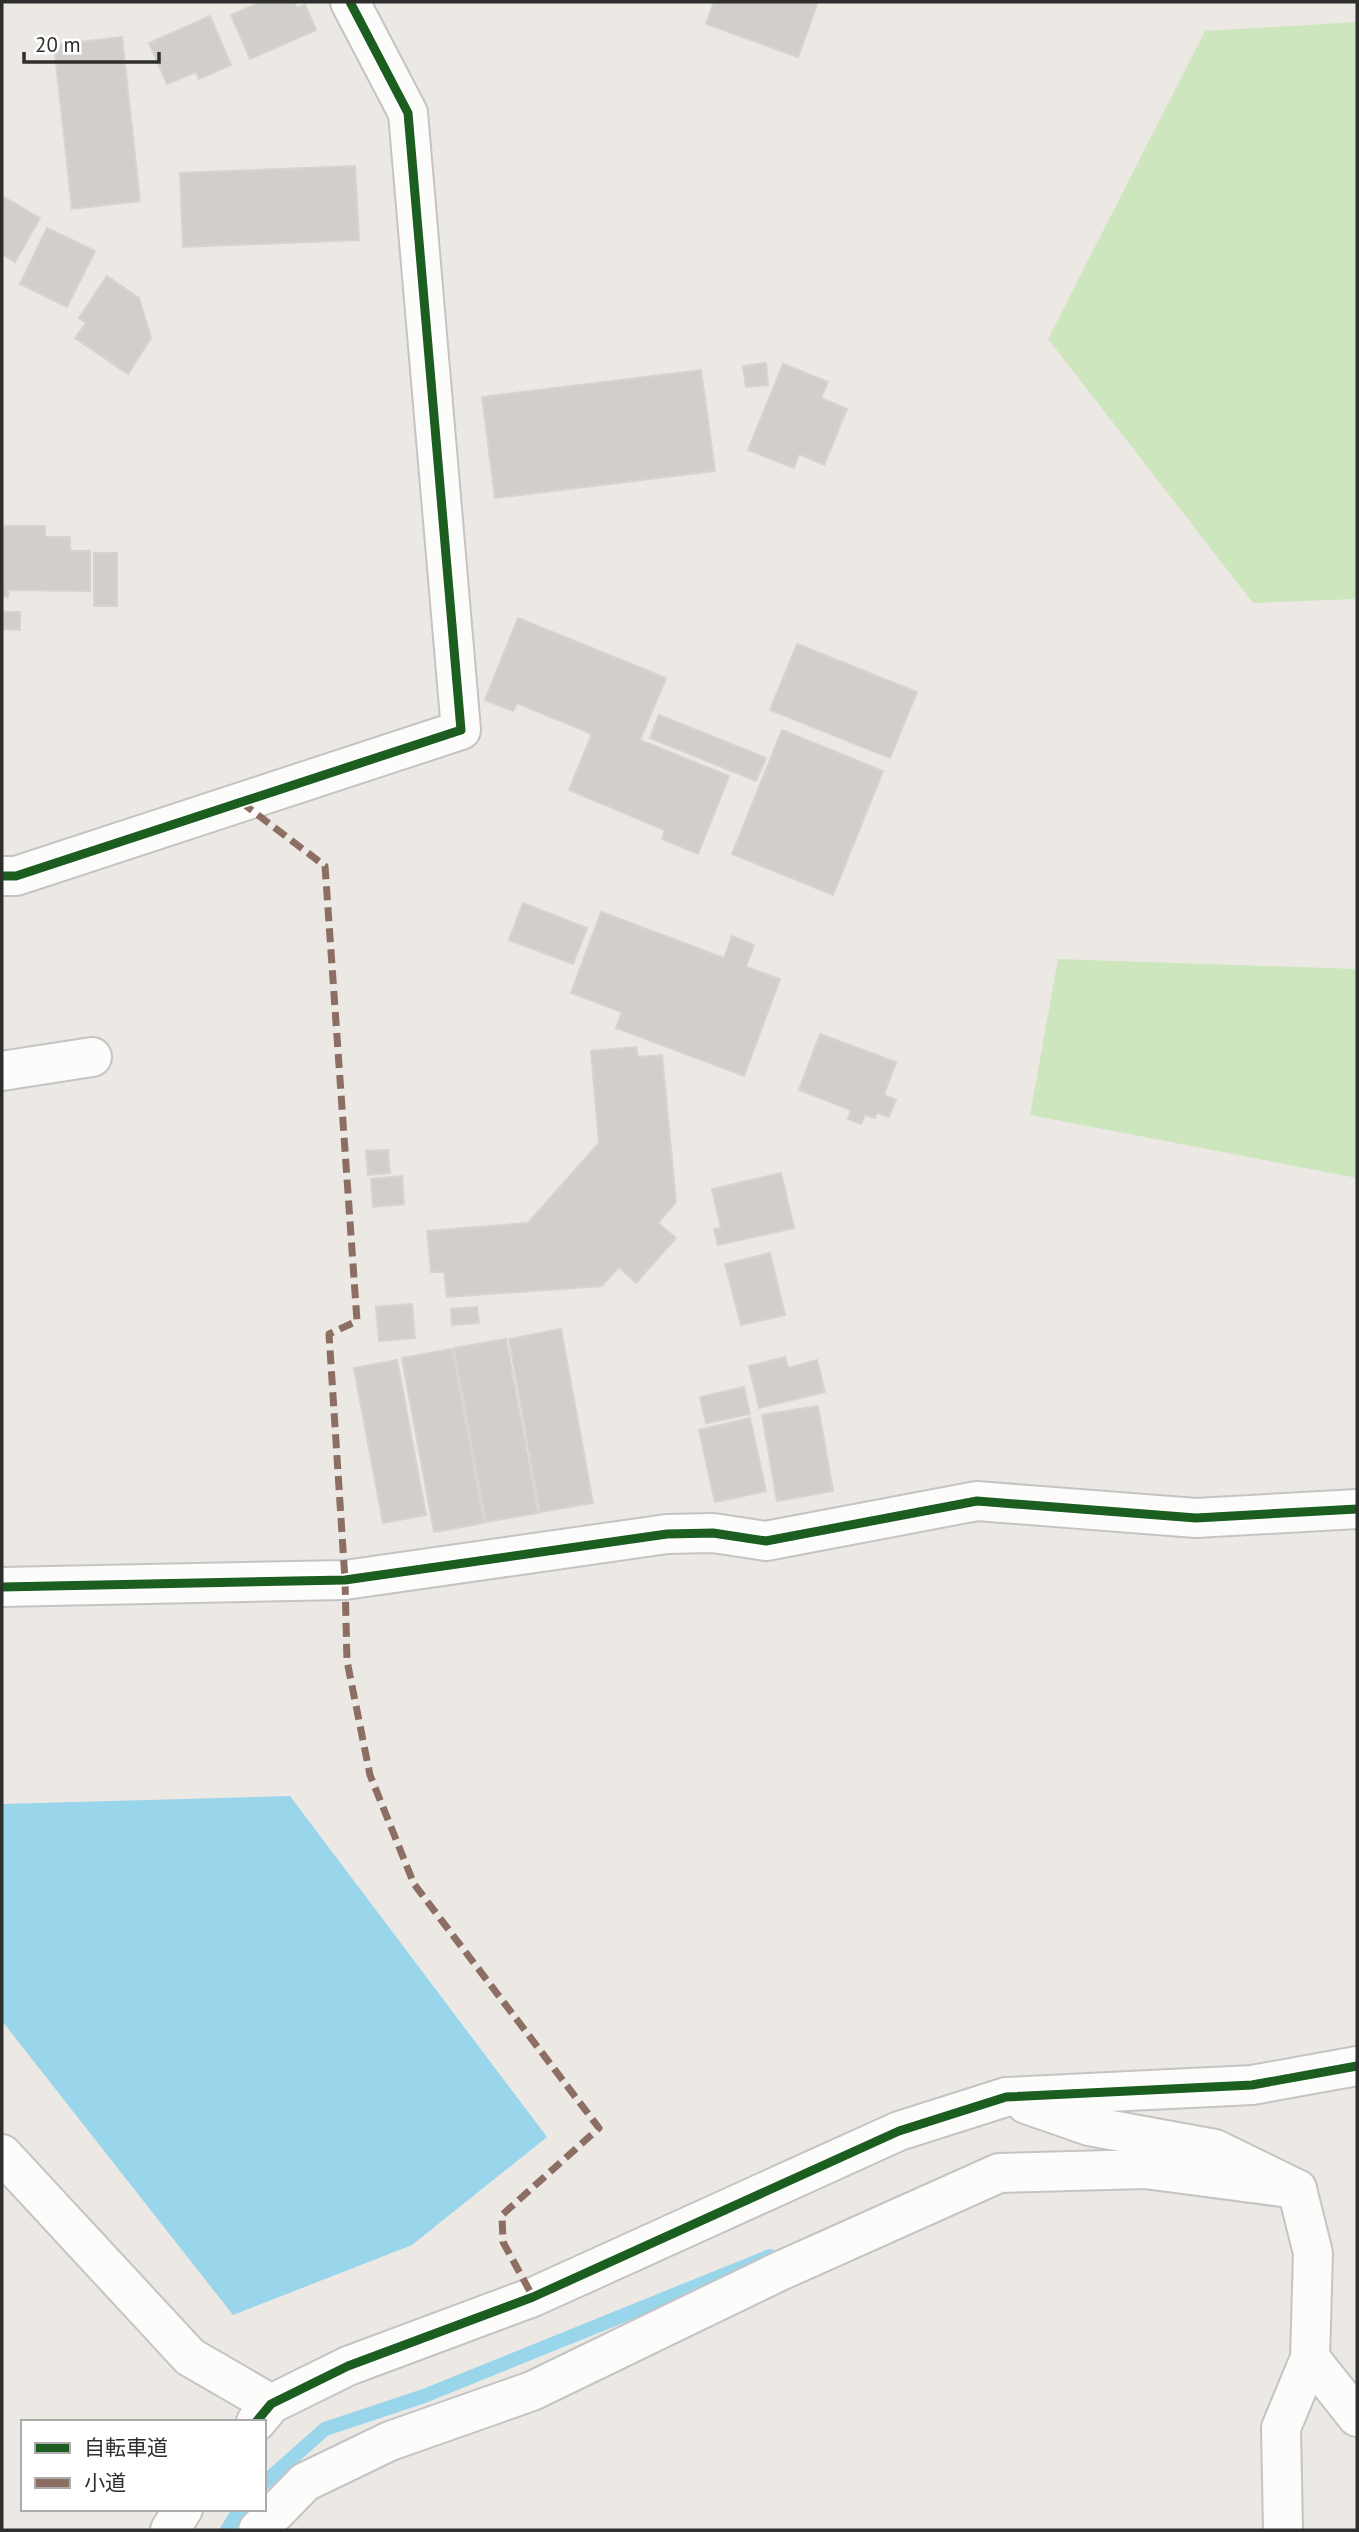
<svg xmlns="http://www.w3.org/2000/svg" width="1359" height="2532" font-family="'PT Sans','Noto Sans JP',sans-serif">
<rect width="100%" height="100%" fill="#ece8e4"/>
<g fill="#cee6be">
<path d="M1357 22V599L1253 603 1048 339 1205 31Z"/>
<path d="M1058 959 1357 969V1178L1030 1115Z"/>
</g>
<path fill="#99d6ec" d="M290 1796 547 2137 412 2245 233 2315 2 2021V1804Z"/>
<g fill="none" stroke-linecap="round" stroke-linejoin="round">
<g stroke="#99d6ec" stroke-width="14">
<path d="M264 2483 325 2429 424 2396 770 2256"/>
<path d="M227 2530 240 2509"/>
</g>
</g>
<g fill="#d1cecb" stroke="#d7d4d0" stroke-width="2">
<path d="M261 2H294L297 8 305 4 316 30 250 59 231 15Z"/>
<path d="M714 2H818L798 57 706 24Z"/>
<path d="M210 16 231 65 199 79 196 72 167 84 149 43Z"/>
<path d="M122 37 140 201 72 209 54 45Z"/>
<path d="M355 166 359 240 183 247 180 173Z"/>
<path d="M2 196 40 218 15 262 2 254Z"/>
<path d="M47 228 95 251 67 307 20 284Z"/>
<path d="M107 276 139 298 151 338 128 374 75 338 86 323 79 318Z"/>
<path d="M766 363 768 385 746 387 743 366Z"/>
<path d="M783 364 828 382 821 398 847 409 824 465 799 454 794 468 748 450Z"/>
<path d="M701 370 715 471 495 498 482 397Z"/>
<path d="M2 526H45V537H70V551H90V591L9 590 8 597 2 596Z"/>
<rect x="94" y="553" width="23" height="53"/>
<path d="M2 612H20V630L2 629Z"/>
<path d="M518 618 666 678 640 740 729 776 698 854 662 839 665 830 569 790 592 734 517 703 513 711 485 700Z"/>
<path d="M797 644 917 692 890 758 770 710Z"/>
<path d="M659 715 766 758 756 781 650 738Z"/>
<path d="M782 730 883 771 833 895 732 854Z"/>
<path d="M523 903 587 928 573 964 509 940Z"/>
<path d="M601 912 724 958 732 936 754 945 746 967 780 979 744 1076 616 1028 622 1012 571 993Z"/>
<path d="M820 1034 896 1062 884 1095 896 1100 889 1117 877 1113 875 1118 865 1115 861 1124 848 1119 851 1110 799 1090Z"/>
<path d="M636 1047 638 1057 662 1055 676 1202 658 1223 676 1238 636 1283 619 1267 602 1286 447 1297 444 1272H431L427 1231 528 1223 599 1143 591 1051Z"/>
<path d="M388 1150 390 1173 368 1175 366 1151Z"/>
<path d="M781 1173 794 1228 718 1245 714 1229 721 1228 712 1189Z"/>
<path d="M402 1176 404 1204 373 1207 371 1179Z"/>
<path d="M770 1253 785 1315 741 1325 725 1264Z"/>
<path d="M412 1304 415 1338 379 1341 376 1307Z"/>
<path d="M477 1307 479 1323 452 1325 451 1309Z"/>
<path d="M561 1329 593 1503 540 1512 509 1339Z"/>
<path d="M506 1339 538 1513 486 1522 454 1348Z"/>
<path d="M452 1349 484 1523 434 1532 402 1358Z"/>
<path d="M785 1357 788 1368 817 1360 825 1392 759 1408 749 1366Z"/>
<path d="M397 1360 426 1515 383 1523 354 1368Z"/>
<path d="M744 1387 750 1414 706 1423 700 1397Z"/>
<path d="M818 1406 833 1491 777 1501 762 1415Z"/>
<path d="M750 1418 766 1491 715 1502 699 1430Z"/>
</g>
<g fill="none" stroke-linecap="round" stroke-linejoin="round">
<defs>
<g id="minor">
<path d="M2 876H16L461 730 408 113 350 2"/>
<path d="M2 1071 92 1057"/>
<path d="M2 1587 345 1580 667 1534 713 1533 766 1541 977 1501 1196 1518 1357 1509"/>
<path d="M1026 2104 1089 2126 1215 2149 1297 2189 1313 2253 1310 2358 1281 2428 1283 2530"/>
<path d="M2 2154 190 2357 271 2404"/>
<path d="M1310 2358 1357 2417"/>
<path d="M256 2422 271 2404 348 2366 533 2297 899 2131 1006 2097 1252 2085 1357 2066"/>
<path d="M170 2530 183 2509"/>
<path d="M258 2530 305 2482 390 2441 532 2391 780 2271 999 2173 1145 2169 1297 2189"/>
</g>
</defs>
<use href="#minor" stroke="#c5c4c5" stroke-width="42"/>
<use href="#minor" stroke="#fcfcfb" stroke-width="38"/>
<path stroke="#8d6e63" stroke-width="7" stroke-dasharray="14 7" stroke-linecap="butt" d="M241 802 325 866 357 1321 329 1334 345 1580 347 1661 370 1775 414 1884 599 2128 502 2215 503 2242 533 2297"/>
<defs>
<g id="cycleway">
<path d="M2 876H16L461 730 408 113 350 2"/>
<path d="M2 1587 345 1580 667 1534 713 1533 766 1541 977 1501 1196 1518 1357 1509"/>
<path d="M256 2422 271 2404 348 2366 533 2297 899 2131 1006 2097 1252 2085 1357 2066"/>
</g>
</defs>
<use href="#cycleway" stroke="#fff" stroke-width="13"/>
<use href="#cycleway" stroke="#1b5e20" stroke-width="9"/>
</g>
<rect width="1359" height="2532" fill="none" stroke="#2e2e2e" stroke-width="7"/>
<rect x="21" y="2420" width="245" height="91" fill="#ffffff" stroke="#ababab" stroke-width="2"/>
<rect x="35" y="2443" width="35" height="10" fill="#1b5e20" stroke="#ababab" stroke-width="2"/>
<text x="84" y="2455" font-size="21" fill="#2e2e2e">自転車道</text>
<rect x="35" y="2478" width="35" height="10" fill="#8d6e63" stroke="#ababab" stroke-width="2"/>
<text x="84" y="2490" font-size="21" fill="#2e2e2e">小道</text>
<path d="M24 52v10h135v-10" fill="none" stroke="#2e2e2e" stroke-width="3.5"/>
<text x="35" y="52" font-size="21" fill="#2e2e2e" stroke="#ffffff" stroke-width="5" paint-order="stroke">20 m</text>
</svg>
